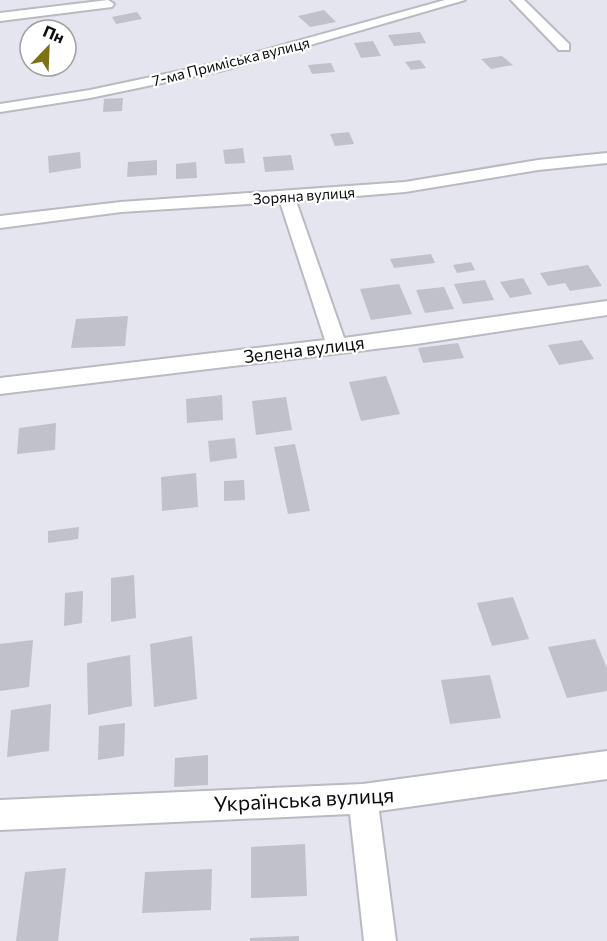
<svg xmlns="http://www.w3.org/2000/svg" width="607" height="941" font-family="Commissioner,sans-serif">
<rect width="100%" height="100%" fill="#e4e5ee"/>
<g fill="#c0c1ca">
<path d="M324 10 336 22 310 27 298 16Z"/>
<path d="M137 12 142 19 116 24 112 17Z"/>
<path d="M420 32 426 43 394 46 388 35Z"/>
<path d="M373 41 381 56 361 58 354 43Z"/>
<path d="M502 56 513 65 491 69 481 59Z"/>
<path d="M420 60 426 68 411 70 405 62Z"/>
<path d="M331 63 335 72 312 74 308 65Z"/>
<path d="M123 98 122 111 103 112 104 99Z"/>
<path d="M349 132 354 144 335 146 330 134Z"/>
<path d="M243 148 245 163 225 164 223 150Z"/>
<path d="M80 152 81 168 49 173 48 156Z"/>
<path d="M291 155 294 170 265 172 263 157Z"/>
<path d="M157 160V175L127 177 128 162Z"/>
<path d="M196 162 197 178 176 179V164Z"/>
<path d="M431 254 435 263 394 268 390 259Z"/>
<path d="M471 262 475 270 457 273 453 265Z"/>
<path d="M588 265 602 286 570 291 565 283 548 286 540 273Z"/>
<path d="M523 278 532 294 510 298 500 282Z"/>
<path d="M485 280 494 300 463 304 454 284Z"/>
<path d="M399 284 412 314 371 320 360 289Z"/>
<path d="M444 287 454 309 425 313 416 290Z"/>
<path d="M128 316 125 346 71 348 76 319Z"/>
<path d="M582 340 594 359 559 365 548 345Z"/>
<path d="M458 343 464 358 423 363 418 348Z"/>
<path d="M386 376 400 414 361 421 349 382Z"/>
<path d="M222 395 223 420 187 423 186 399Z"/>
<path d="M286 397 292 430 256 435 252 401Z"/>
<path d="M56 423 55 450 17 454 19 428Z"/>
<path d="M235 438 237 458 210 462 208 441Z"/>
<path d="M295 444 310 511 288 514 274 447Z"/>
<path d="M196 473 198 507 162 511 161 477Z"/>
<path d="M244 480 245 500 224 501V481Z"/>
<path d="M79 527 78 539 48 543V531Z"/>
<path d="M134 575 136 618 111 622V578Z"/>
<path d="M83 591 82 623 64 626 65 593Z"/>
<path d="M513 597 529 639 492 646 477 603Z"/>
<path d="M192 636 197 699 154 707 150 644Z"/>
<path d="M595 639 607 668V691L567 698 548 647Z"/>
<path d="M33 640 29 687 0 691V644Z"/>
<path d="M130 655 132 706 88 715 87 663Z"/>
<path d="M490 675 501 718 450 724 441 680Z"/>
<path d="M51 704 49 751 7 757 11 710Z"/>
<path d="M125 723 124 756 98 760 99 726Z"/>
<path d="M208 755V785L174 787 175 758Z"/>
<path d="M305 844 307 896 251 898V847Z"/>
<path d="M66 868 58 941H16L25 872Z"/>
<path d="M212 869 211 910 142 913 145 872Z"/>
<path d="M299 936V941H250V938Z"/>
</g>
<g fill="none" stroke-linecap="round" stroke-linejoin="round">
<defs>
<g id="minor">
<path d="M108 0 114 4 112 7 0 21V13Z"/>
<path d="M445 0H465L224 70 90 98 0 112V104L90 90 222 62Z"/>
<path d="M511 0H524L569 44V50H559Z"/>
<path d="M607 153V163L538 170 405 192 296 201 344 338 607 301V315L416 344 0 394V378L325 340 280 202 121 212 0 228V216L121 202 405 182 538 160Z"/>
<path d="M607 751V779L379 811 396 941H364L350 814 0 830V800L363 784Z"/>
</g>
</defs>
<use href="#minor" stroke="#b9bac2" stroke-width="4"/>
<use href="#minor" fill="#fff" fill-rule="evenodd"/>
</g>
<g text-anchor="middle" stroke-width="4.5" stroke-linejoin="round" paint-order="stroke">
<g font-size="15" fill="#0b0c0e" stroke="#fff">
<text transform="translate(231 62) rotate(-14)" y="5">7-ма Приміська вулиця</text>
<text transform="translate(304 196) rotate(-4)" y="5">Зоряна вулиця</text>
</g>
<g font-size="18" fill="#0b0c0e" stroke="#fff">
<text transform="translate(304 350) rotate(-7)" y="6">Зелена вулиця</text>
</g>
<g font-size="21" fill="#0b0c0e" stroke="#fff">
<text transform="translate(304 800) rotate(-3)" y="7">Українська вулиця</text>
</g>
</g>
<g transform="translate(48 48) rotate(23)"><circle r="28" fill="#ffffff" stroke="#9d9e9f" stroke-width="1.5"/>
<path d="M0-4.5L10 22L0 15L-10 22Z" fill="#7d7112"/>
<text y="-9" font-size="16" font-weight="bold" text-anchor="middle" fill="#0b0c0e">Пн</text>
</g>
</svg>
